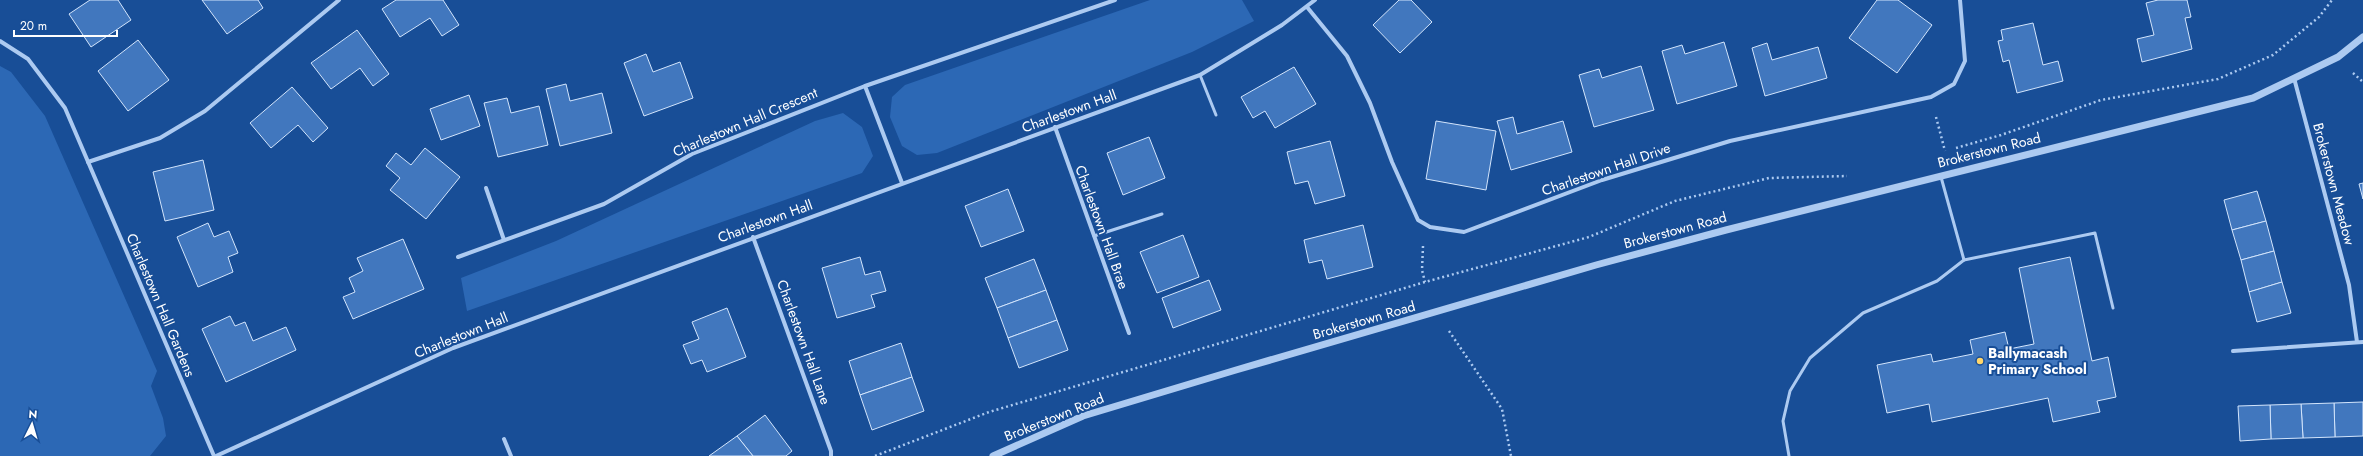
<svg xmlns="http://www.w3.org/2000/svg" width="2363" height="456" font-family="Jost,sans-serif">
<rect width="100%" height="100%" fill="#184e97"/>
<g fill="#2c68b5">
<path d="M1150 0H1242L1254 21 1192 52 937 153 917 155 902 146 890 117 892 97 905 85Z"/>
<path d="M0 66 11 72 45 116 157 371 151 386 163 418 166 436 150 456H0Z"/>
<path d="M843 113 862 127 873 156 862 173 467 311 461 278 556 241 815 121Z"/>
</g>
<g fill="#4177be" stroke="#d3e5fc">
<path d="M90 0H118L131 20 91 47 69 14Z"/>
<path d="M202 0H258L263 8 227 34Z"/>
<path d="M396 0H443L459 25 442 36 430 18 400 37 382 9Z"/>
<path d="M1399 0H1411L1432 22 1400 53 1373 25Z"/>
<path d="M1877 0H1898L1932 25 1897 73 1849 38Z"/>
<path d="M2158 0H2187L2191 17 2185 18 2192 49 2142 62 2137 39 2154 35 2146 3Z"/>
<path d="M2033 23 2043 65 2058 61 2063 81 2017 93 2009 60 2003 62 1998 41 2003 40 2001 30Z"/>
<path d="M357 30 389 74 373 86 360 68 331 89 311 63Z"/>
<path d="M138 40 169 80 128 111 98 71Z"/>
<path d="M1724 42 1737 86 1677 104 1662 51 1682 45 1685 54Z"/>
<path d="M1767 43 1772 60 1818 47 1827 78 1765 96 1752 48Z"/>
<path d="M646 54 653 72 680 62 693 98 644 116 624 63Z"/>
<path d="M1641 66 1654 110 1594 127 1579 75 1599 69 1602 78Z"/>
<path d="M1294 67 1316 104 1275 128 1265 111 1253 118 1241 97Z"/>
<path d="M566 84 570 101 602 93 612 133 560 146 546 89Z"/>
<path d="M292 87 328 128 313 142 298 125 271 148 250 123Z"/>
<path d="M469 95 480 126 441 140 430 109Z"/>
<path d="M507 98 511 113 539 106 548 145 498 157 484 103Z"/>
<path d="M1513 117 1517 134 1563 121 1572 152 1511 170 1497 121Z"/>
<path d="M1436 121 1496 131 1486 190 1426 179Z"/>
<path d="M1149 137 1165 178 1123 195 1107 153Z"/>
<path d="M1330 141 1345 196 1315 204 1308 181 1295 184 1287 152Z"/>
<path d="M425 148 460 177 426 219 390 190 400 178 386 166 396 153 411 165Z"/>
<path d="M203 160 214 210 165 221 153 172Z"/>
<path d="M2363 183V199L2359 184Z"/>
<path d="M1008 189 1024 231 981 247 965 206Z"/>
<path d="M2257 191 2266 221 2232 230 2224 200Z"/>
<path d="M2266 221 2274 251 2241 260 2232 230Z"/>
<path d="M208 223 214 237 229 231 238 253 228 257 233 272 198 287 177 237Z"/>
<path d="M1363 225 1373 267 1327 279 1322 260 1309 263 1304 240Z"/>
<path d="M1183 235 1199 277 1157 293 1140 252Z"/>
<path d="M403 239 424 289 353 319 343 297 355 292 349 278 363 271 357 258Z"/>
<path d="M2274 251 2282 282 2249 292 2241 260Z"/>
<path d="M860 257 865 275 880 271 886 291 871 295 875 307 837 318 822 268Z"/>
<path d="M2070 257 2092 361 2108 357 2116 397 2097 401 2100 412 2053 422 2048 398 1932 422 1929 404 1887 413 1877 365 1931 354 1933 362 1973 354 1970 340 2005 332 2009 349 2034 344 2019 268Z"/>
<path d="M1034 259 1046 290 997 308 985 278Z"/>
<path d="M1209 280 1221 310 1173 328 1162 298Z"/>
<path d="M2282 282 2291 313 2257 322 2249 292Z"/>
<path d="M1046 290 1057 320 1008 338 997 308Z"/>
<path d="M727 308 746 357 707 372 702 360 691 364 683 345 699 339 692 322Z"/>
<path d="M230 316 235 326 245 322 253 341 286 327 296 350 226 382 202 329Z"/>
<path d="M1057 320 1068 350 1019 368 1008 338Z"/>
<path d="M901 343 912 377 860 395 849 361Z"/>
<path d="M912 377 924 411 872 430 860 395Z"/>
<path d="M2363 402V436L2335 437 2334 403Z"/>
<path d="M2334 403 2335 437 2303 438 2301 404Z"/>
<path d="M2301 404 2303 438 2271 439 2270 405Z"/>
<path d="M2270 405 2271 439 2240 441 2238 406Z"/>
<path d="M765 415 792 451 786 456H753L737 436Z"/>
<path d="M737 436 753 456H709Z"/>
</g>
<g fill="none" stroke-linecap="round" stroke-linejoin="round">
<g stroke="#accaf1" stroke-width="2.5" stroke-dasharray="2 3" stroke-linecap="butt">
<path d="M2353 73 2363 82"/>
<path d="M1936 117 1945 151"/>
<path d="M1956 148 2001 135 2101 100 2218 79 2273 55 2319 17 2332 0"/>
<path d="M1423 246 1422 270 1425 282"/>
<path d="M1449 331 1502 409 1511 456"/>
<path d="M875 456 989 412 1425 282 1589 237 1675 201 1769 178 1847 176"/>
</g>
<g stroke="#accaf1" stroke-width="3">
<path d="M1200 75 1216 115"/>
<path d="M1094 236 1162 214"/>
<path d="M1964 260 2095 233 2113 308"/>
<path d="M1789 456 1783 421 1790 391 1810 358 1863 313 1937 281 1964 260 1941 177"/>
</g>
<g stroke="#accaf1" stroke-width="4">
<path d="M1307 7 1347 56 1370 103 1392 162 1418 220 1430 227 1464 232 1602 180 1730 141 1931 97 1954 84 1965 61 1960 0"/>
<path d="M0 41 28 59 65 108 214 456"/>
<path d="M2294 78 2349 285 2357 342"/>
<path d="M1055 127 1129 333"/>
<path d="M88 162 160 138 205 111 339 0"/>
<path d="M902 183 865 86 1115 0"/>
<path d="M486 188 504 240"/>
<path d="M753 237 831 451V456"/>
<path d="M458 257 604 204 692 154 865 86"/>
<path d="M2233 351 2363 342"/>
<path d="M504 439 511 456"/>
<path d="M216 456 453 348 1200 75 1282 25 1315 0"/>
</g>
<path stroke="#accaf1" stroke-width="7" d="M993 456 1083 416 1236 370 1596 265 1726 230 2253 98 2338 57 2363 37"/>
</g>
<circle fill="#ffd66b" stroke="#184e97" stroke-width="1.5" cx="1980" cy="361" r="4"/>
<g text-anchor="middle" stroke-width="4" stroke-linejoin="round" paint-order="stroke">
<g font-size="14" fill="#fff" stroke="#184e97">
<text transform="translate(1069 111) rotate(-20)" y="5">Charlestown Hall</text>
<text transform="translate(745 122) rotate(-23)" y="5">Charlestown Hall Crescent</text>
<text transform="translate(1989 150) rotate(-14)" y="5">Brokerstown Road</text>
<text transform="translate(1606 169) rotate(-19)" y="5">Charlestown Hall Drive</text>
<text transform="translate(2334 184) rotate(75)" y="5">Brokerstown Meadow</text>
<text transform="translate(765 221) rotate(-20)" y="5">Charlestown Hall</text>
<text transform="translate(1102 227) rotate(70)" y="5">Charlestown Hall Brae</text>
<text transform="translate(1675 230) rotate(-15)" y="5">Brokerstown Road</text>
<text transform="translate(161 305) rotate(67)" y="5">Charlestown Hall Gardens</text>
<text transform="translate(1364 320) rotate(-16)" y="5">Brokerstown Road</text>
<text transform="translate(461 335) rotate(-22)" y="5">Charlestown Hall</text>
<text transform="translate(804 342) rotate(70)" y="5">Charlestown Hall Lane</text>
<text transform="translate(1054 417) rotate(-22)" y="5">Brokerstown Road</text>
</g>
<g font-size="14" font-weight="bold" fill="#fff" stroke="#184e97" text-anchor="start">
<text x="1988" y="358">Ballymacash<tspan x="1988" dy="16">Primary School</tspan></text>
</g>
</g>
<g transform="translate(32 424) rotate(5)" stroke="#184e97" stroke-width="3" paint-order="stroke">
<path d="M0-3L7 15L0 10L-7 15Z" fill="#ffffff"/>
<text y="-6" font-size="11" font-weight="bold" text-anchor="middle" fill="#ffffff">N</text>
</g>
<path d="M14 30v6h103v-6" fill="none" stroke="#ffffff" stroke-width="2"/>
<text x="20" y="30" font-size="12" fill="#ffffff" stroke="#184e97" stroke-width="3" paint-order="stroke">20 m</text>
</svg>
